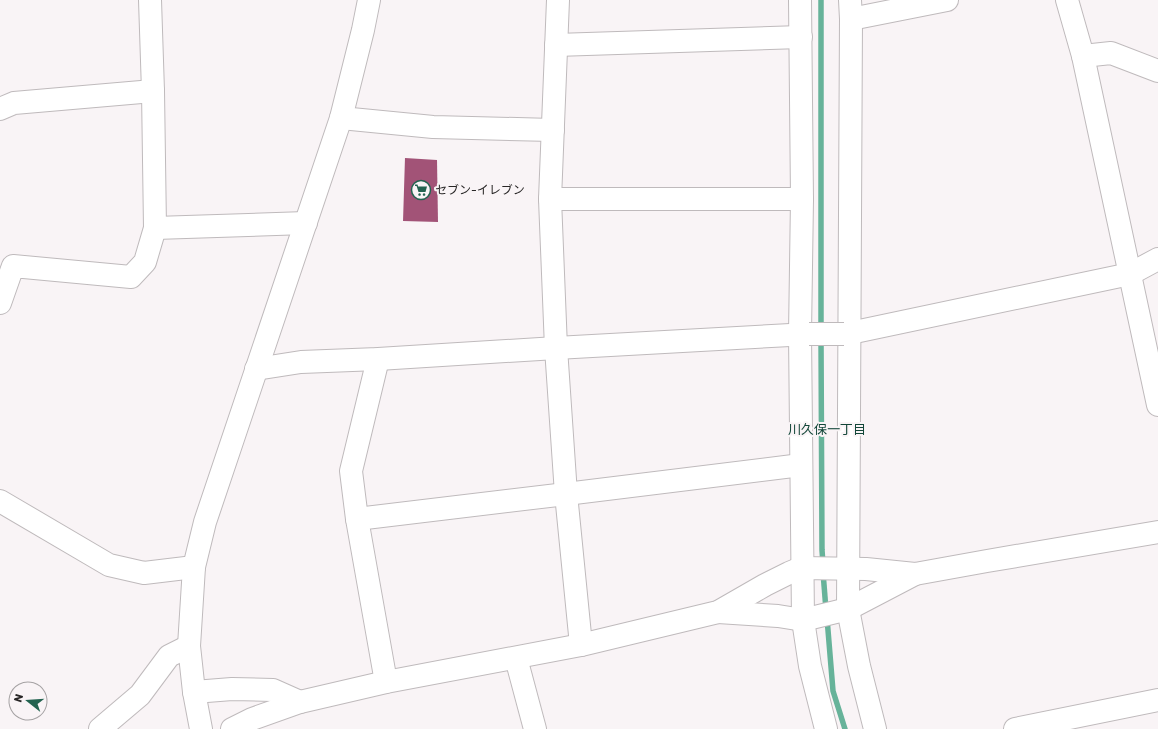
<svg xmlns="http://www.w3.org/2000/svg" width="1158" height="729" font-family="Rubik,'Noto Sans JP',sans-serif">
<rect width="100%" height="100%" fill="#f9f4f6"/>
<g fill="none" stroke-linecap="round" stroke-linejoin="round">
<g stroke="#67b39a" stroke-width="5.5">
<path d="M821 0V330"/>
<path d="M821 338 822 550 823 564"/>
<path d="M823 572 826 610"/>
<path d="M827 618 833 691 845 729"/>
</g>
</g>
<path fill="#a25377" d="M405 158 437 160 438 222 403 221Z"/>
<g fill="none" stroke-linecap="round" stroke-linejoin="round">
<defs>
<g id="minor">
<path d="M558 0 550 199 556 348 566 494 581 645"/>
<path d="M800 0 802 199 800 334 803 620 810 666 826 729"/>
<path d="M850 0 851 19 848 609 859 666 875 729"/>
<path d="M1067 0 1083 56 1158 405"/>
<path d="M851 19 947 0"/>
<path d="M556 45 801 37"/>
<path d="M1083 56 1111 53 1158 71"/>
<path d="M0 109 14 103 153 91"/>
<path d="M341 118 433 127 553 130"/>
<path d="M550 199H802"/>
<path d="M155 228 306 223"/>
<path d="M0 303 13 266 131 277 145 262 155 228 153 91 150 0"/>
<path d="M844 334 850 333 1130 274 1158 259"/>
<path d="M378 359 351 471 357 519 386 682"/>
<path d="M256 369 301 362 378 359 556 348 809 334"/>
<path d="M0 501 109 565 144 573 194 567"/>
<path d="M357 519 566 494 801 465"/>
<path d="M718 612 778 616 803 620 848 609 915 574"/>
<path d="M516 658 535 729"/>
<path d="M194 692 232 689 273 690 300 702"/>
<path d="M100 729 140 695 169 656 189 646"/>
<path d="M201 729 194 692 189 646 194 567 205 522 341 118 363 30 369 0"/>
<path d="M232 729 252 719 300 702 386 682 581 645 718 612 765 585 789 573 801 568 866 569 915 574 987 561 1158 532"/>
<path d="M1015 729 1158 700"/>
</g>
</defs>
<use href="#minor" stroke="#bfbabc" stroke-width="24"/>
<use href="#minor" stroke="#fff" stroke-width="22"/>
<defs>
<path id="minor-bridge" d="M809 334H844"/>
</defs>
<use href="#minor-bridge" stroke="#bfbabc" stroke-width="24" stroke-linecap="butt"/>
<use href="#minor-bridge" stroke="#fff" stroke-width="22"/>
</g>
<defs>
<symbol id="supermarket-ring" viewBox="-11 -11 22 22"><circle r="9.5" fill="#f9f4f6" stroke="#236350" stroke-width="1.5"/><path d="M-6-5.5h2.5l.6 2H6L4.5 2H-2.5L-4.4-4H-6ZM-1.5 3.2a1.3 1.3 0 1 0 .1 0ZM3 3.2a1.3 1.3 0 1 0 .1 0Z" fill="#236350"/></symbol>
</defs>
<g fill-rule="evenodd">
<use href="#supermarket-ring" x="410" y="179" width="22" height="22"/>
</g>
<g text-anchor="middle" stroke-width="4" stroke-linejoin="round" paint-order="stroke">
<g font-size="12" fill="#282626" stroke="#f9f4f6" text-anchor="start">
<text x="435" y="194">セブン-イレブン</text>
</g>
<g font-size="13" fill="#124638" stroke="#f9f4f6">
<text x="827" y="434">川久保一丁目</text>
</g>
</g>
<g transform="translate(28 701) rotate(287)"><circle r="19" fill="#f9f4f6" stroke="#a5a2a3"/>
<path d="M0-3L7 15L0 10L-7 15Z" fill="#236350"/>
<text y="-6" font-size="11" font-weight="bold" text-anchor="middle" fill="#282626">N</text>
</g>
</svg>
